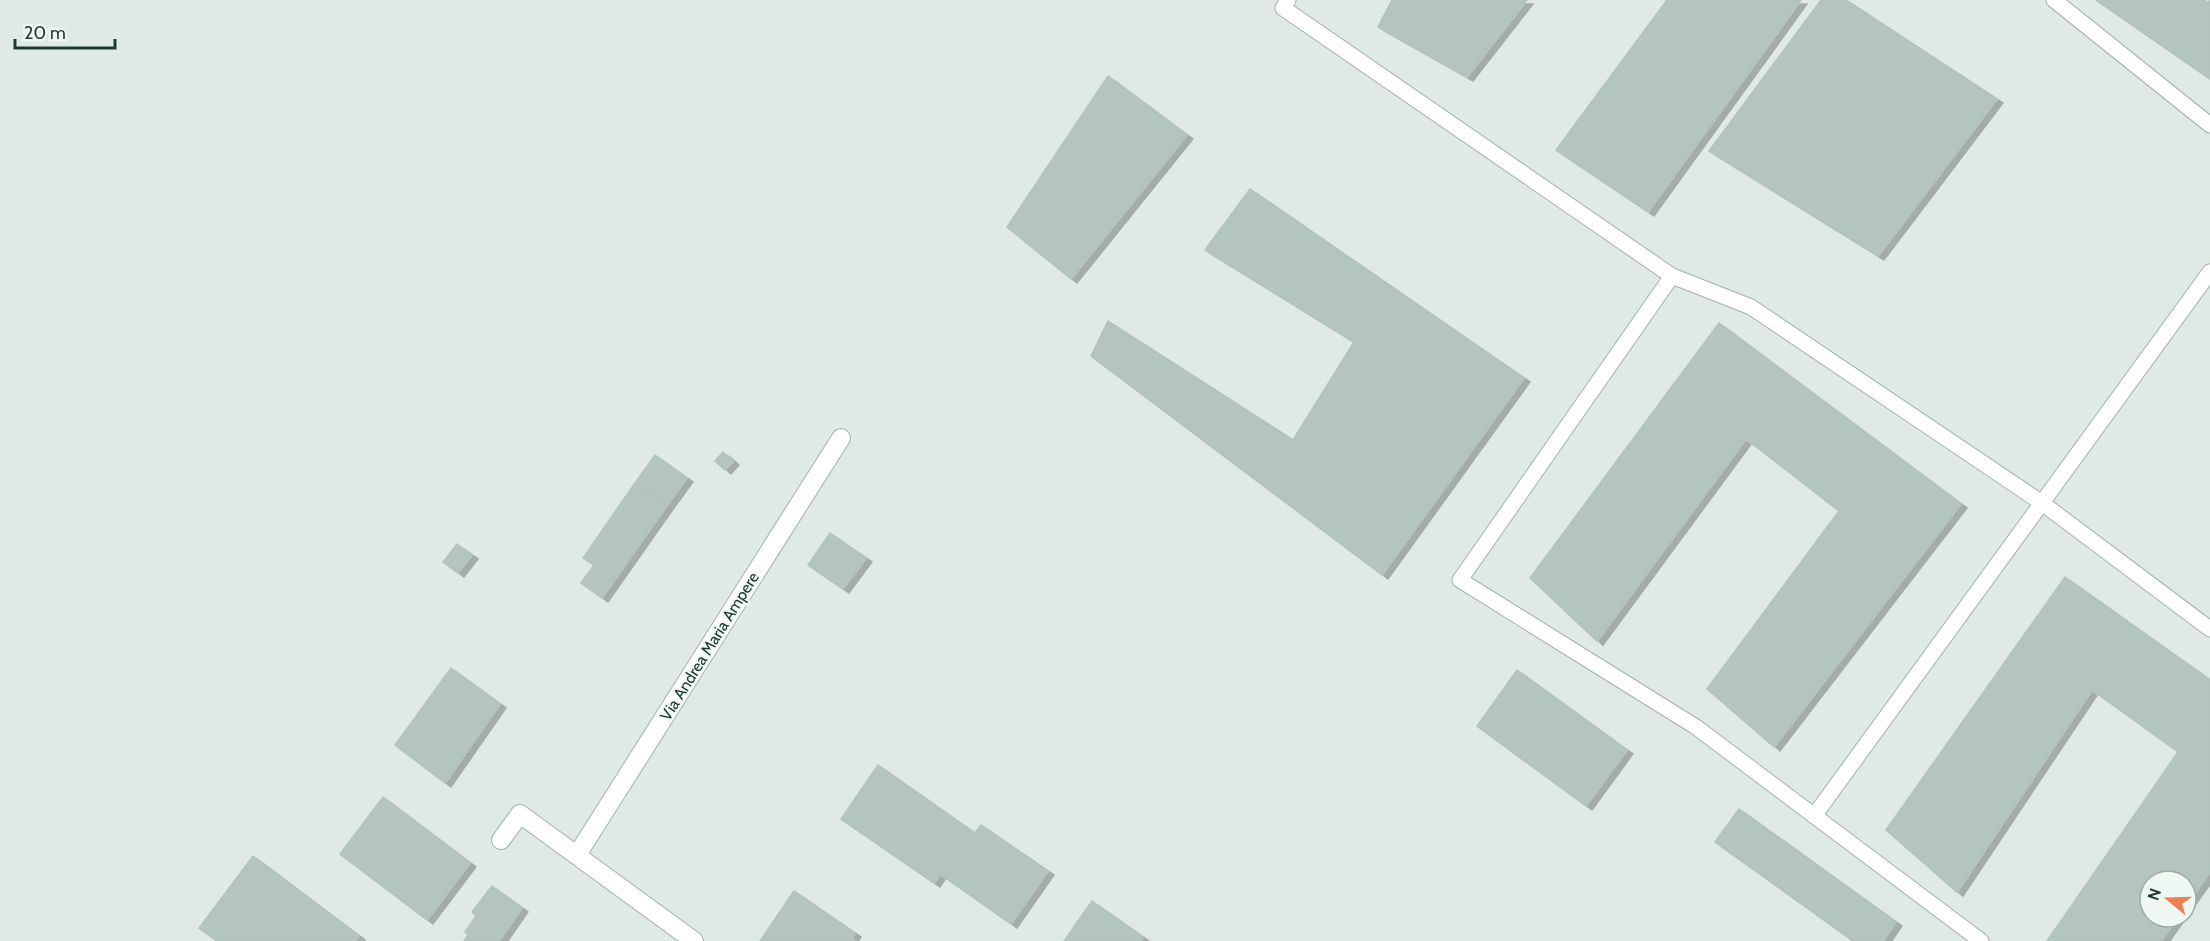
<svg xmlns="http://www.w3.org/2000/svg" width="2210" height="941" font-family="Cabin,sans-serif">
<defs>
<filter id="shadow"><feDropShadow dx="6" dy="4" stdDeviation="0" flood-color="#0004"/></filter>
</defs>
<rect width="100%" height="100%" fill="#dfeae5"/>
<g fill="#b4c4be" stroke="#b1c3bc" stroke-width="1.5" filter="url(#shadow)">
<path d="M1392 0H1527L1467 77 1378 27Z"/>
<path d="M1667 0H1801L1648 212 1556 150Z"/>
<path d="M1821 0H1846L1997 99 1878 256 1709 151Z"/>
<path d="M2096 0H2205L2208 3 2210 0V79Z"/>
<path d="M1108 76 1187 135 1071 279 1007 227Z"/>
<path d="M1250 189 1524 378 1382 575 1091 356 1108 321 1293 440 1354 342 1205 250Z"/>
<path d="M1719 323 1961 504 1774 747 1707 689 1839 511 1746 439 1597 641 1530 578Z"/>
<path d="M723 452 733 461 725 470 715 461Z"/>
<path d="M655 455 687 478 668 504 635 483Z"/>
<path d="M635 483 668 504 602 598 581 583 594 565 583 558Z"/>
<path d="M830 533 866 558 843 589 808 565Z"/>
<path d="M457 544 472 555 458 573 443 562Z"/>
<path d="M2065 577 2210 680V872L2186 906V881H2150V917H2178L2161 941H2047L2178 752 2092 690 1957 892 1886 830Z"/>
<path d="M451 668 500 704 445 783 395 745Z"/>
<path d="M1517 670 1627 750 1586 806 1477 726Z"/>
<path d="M878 765 975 833 981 825 1048 871 1011 924 940 874 934 883 841 819Z"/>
<path d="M383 797 470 863 427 920 340 854Z"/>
<path d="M1739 809 1896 922 1883 941H1853L1715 842Z"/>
<path d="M253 856 359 936 355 941H217L199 928Z"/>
<path d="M492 886 522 908 499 941H464L468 935 465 932 476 916 472 912Z"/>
<path d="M794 891 855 933 851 939 855 941H760Z"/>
<path d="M1092 901 1143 937 1140 941H1064Z"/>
</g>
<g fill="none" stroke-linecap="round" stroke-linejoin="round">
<defs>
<g id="service">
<path d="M1288 0 1283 8 1672 276 1751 307 2042 503 2210 629"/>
<path d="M2054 0 2210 125"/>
<path d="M1672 276 1460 580 1696 727 1981 941"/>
<path d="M1814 816 2210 272"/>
</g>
<g id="minor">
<path d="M501 840 520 814 694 941"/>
<path d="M577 855 841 438"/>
</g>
</defs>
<use href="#service" stroke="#a2b1ac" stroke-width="17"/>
<use href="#minor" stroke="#a2b1ac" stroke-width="20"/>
<use href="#service" stroke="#fff" stroke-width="15"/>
<use href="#minor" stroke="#fff" stroke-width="18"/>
</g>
<g text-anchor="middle" stroke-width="4.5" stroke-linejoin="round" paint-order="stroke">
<g font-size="16" fill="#203933" stroke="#eff7f3">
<text transform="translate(709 646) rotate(-58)" y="6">Via Andrea Maria Ampere</text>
</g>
</g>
<g transform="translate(2168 899) rotate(289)"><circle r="28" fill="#eff7f3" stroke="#9caba6" stroke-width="1.5"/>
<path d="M0-4.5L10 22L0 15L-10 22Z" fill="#f07e57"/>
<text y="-9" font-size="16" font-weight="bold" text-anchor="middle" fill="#203933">N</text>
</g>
<path d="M15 39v9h100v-9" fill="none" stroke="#203933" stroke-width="3"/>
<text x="24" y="39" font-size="18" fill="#203933" stroke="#eff7f3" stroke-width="4.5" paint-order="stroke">20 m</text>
</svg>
